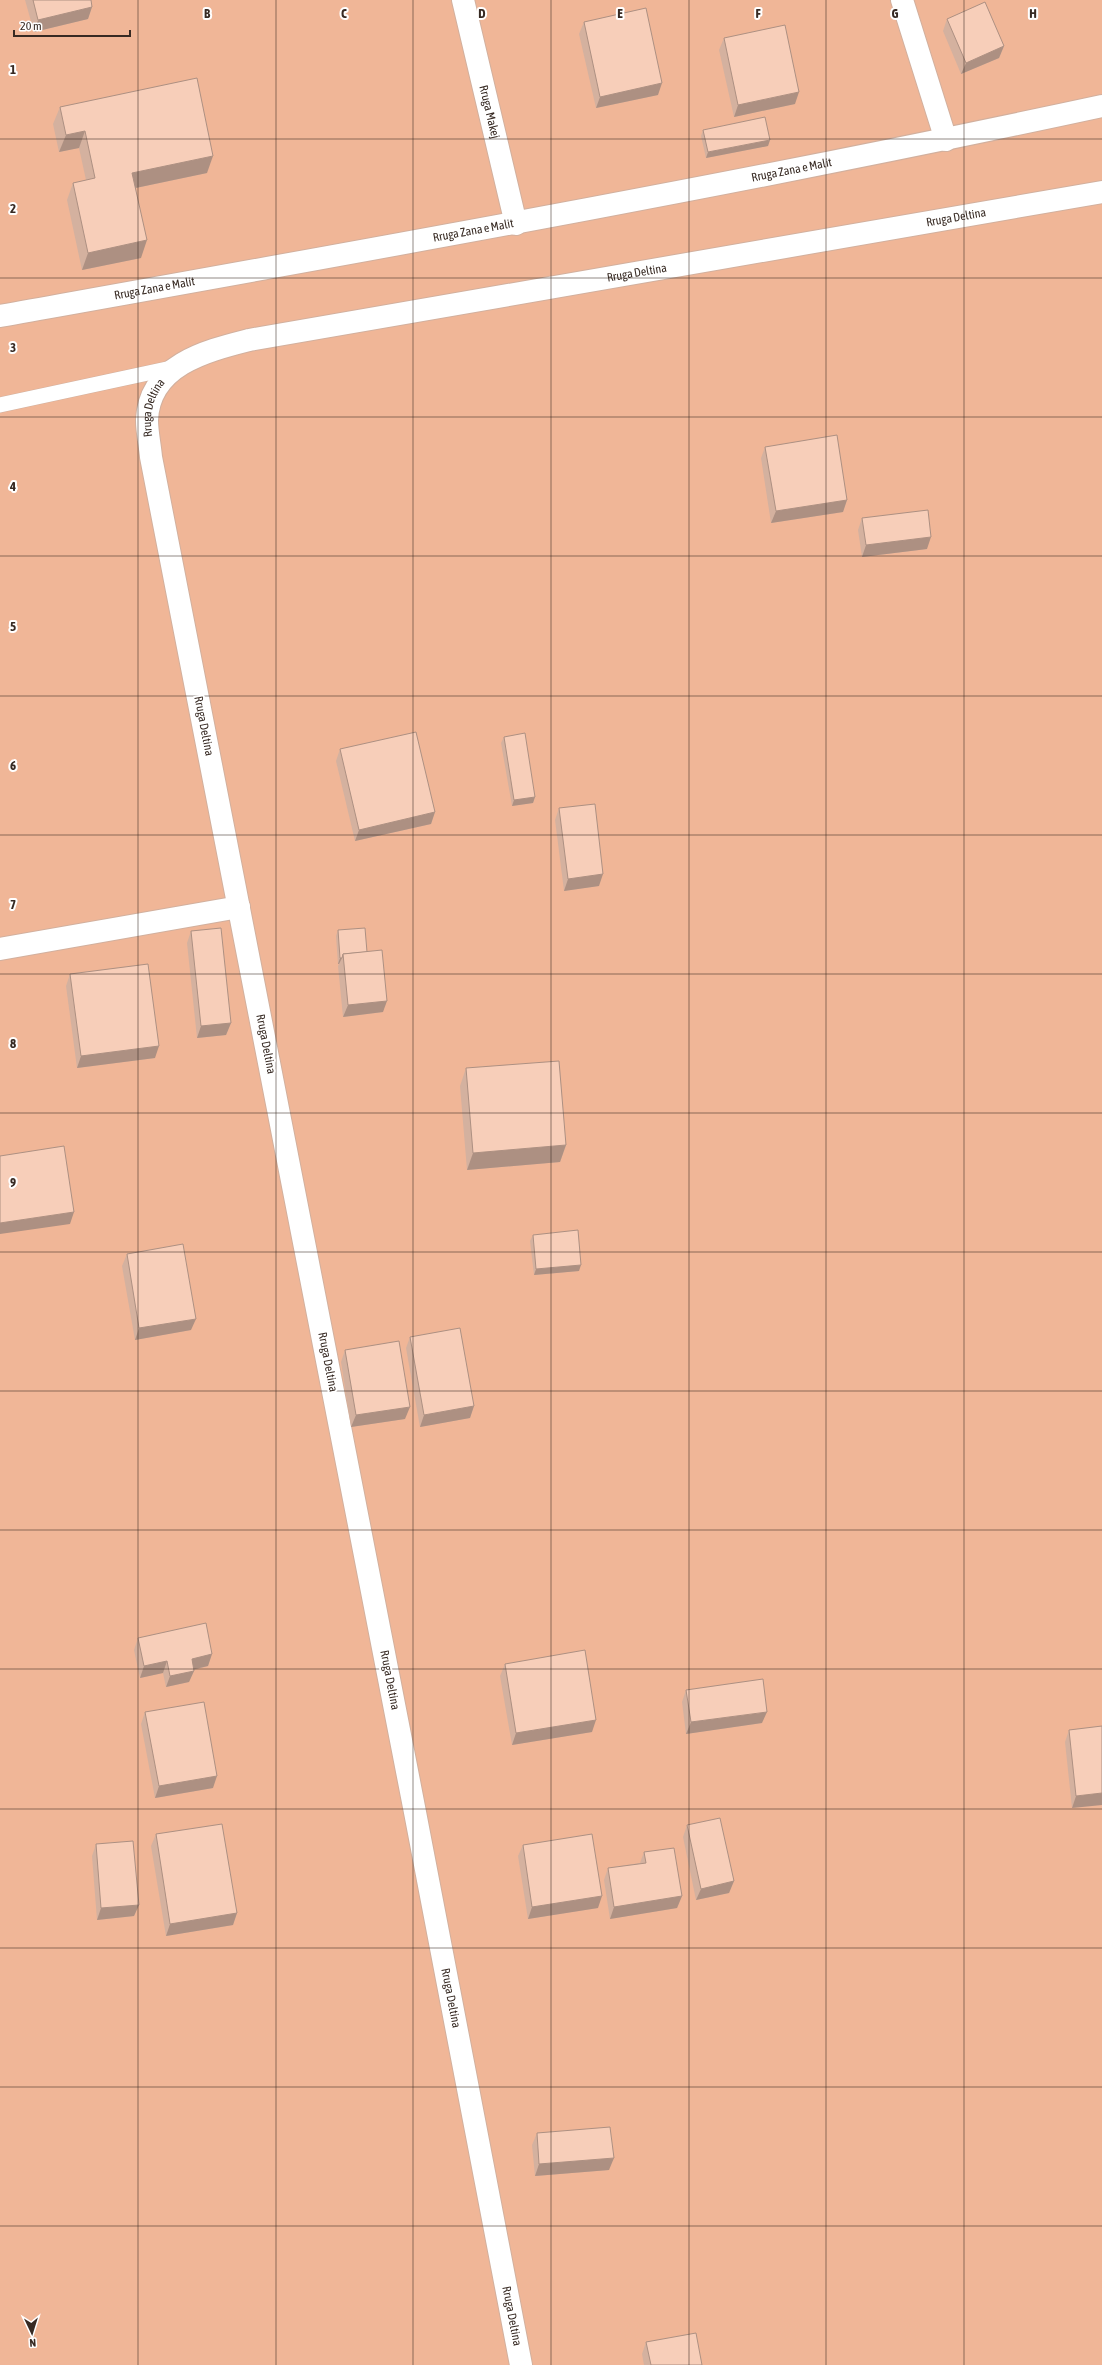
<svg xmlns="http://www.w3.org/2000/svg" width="1102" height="2365" font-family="'Asap Condensed',sans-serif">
<rect width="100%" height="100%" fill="#fdeee7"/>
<rect fill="#f0b697" x="0" y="0" width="1102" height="2365"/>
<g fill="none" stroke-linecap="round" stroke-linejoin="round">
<defs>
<path id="lane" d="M0 405 176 367"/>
<g id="street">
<path id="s1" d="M463 0 516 224"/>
<path d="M902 0 946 140"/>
<path id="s2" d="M0 316C368 250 736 185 1102 106"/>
<path d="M0 949 239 907"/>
<path id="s3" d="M521 2365 414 1807 151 457C150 445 147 432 147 420 149 365 206 351 249 340L1102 192"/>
</g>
</defs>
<use href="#lane" stroke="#d2b09e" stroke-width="16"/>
<use href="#street" stroke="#d2b09e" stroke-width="24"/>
<use href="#lane" stroke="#fff" stroke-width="15"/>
<use href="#street" stroke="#fff" stroke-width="22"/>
</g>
<g fill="#d4b19f">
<path d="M25 0H91L92 7 88 19 34 32Z"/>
<path d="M947 19 1004 46 999 58 961 74 943 31Z"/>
<path d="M584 22 658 95 596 108 579 34Z"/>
<path d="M724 38 795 104 734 117 719 50Z"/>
<path d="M60 107 207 173 136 188 141 258 82 270 67 200 73 183 86 180 79 148 59 152 53 124Z"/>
<path d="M703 130 770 140 768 146 706 158 701 136Z"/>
<path d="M765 447 847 500 843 512 771 523 761 458Z"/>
<path d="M862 518 927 549 862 557 858 530Z"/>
<path d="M504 737 535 797 533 803 512 806 501 743Z"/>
<path d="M340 749 435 812 431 824 355 841 336 761Z"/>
<path d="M559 808 599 886 564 891 555 820Z"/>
<path d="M338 930 367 952 383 1012 343 1017 338 966 339 964H338L336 936Z"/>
<path d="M191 931 231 1023 226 1035 197 1038 187 943Z"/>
<path d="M70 974 155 1058 77 1068 66 986Z"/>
<path d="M466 1068 566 1145 560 1162 467 1170 460 1086Z"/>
<path d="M533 1235 579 1271 534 1275 530 1241Z"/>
<path d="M127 1254 191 1330 135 1340 122 1266Z"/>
<path d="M410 1337 474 1406 470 1418 420 1427 406 1348Z"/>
<path d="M345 1350 405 1419 351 1427 341 1362Z"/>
<path d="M138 1638 212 1654 208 1666 194 1670V1671L189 1682 166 1687 163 1673 140 1678 134 1650Z"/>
<path d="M505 1664 592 1732 512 1745 500 1676Z"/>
<path d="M686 1690 762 1723 686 1734 682 1702Z"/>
<path d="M145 1712 213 1788 155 1798 141 1724Z"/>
<path d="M1102 1726 1072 1808 1065 1742 1069 1730Z"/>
<path d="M687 1825 734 1881 729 1893 696 1900 683 1837Z"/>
<path d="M156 1834 237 1913 233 1925 166 1936 151 1846Z"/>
<path d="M96 1844 139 1905 134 1916 97 1920 92 1856Z"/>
<path d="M523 1845 598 1908 528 1919 518 1856Z"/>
<path d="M644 1852 682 1896 677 1908 610 1919 604 1880 608 1868 640 1863Z"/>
<path d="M537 2133 609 2170 535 2176 532 2145Z"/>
<path d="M646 2342 702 2365H644L642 2354Z"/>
</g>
<g fill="#ad9082">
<path d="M92 7 88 19 34 32 38 20Z"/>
<path d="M1004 46 999 58 961 74 966 63Z"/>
<path d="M662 83 658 95 596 108 600 97Z"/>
<path d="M799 92 795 104 734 117 738 105Z"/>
<path d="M85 131 79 148 59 152 66 135Z"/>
<path d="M770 140 768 146 706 158 708 152Z"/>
<path d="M213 156 207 173 126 190 132 173Z"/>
<path d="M147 240 141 258 82 270 88 253Z"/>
<path d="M847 500 843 512 771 523 776 511Z"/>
<path d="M931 537 927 549 862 557 866 545Z"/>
<path d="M535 797 533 803 512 806 514 800Z"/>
<path d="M435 812 431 824 355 841 359 830Z"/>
<path d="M603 874 599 886 564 891 568 879Z"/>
<path d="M340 958H342L339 964H338Z"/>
<path d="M387 1001 383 1012 343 1017 348 1005Z"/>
<path d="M231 1023 226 1035 197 1038 201 1026Z"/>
<path d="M159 1046 155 1058 77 1068 81 1056Z"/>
<path d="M566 1145 560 1162 467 1170 473 1153Z"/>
<path d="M74 1212 70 1224 0 1234V1223Z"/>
<path d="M581 1265 579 1271 534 1275 536 1269Z"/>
<path d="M196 1319 191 1330 135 1340 139 1328Z"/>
<path d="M474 1406 470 1418 420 1427 424 1415Z"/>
<path d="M410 1407 405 1419 351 1427 356 1415Z"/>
<path d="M212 1654 208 1666 187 1671 192 1659Z"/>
<path d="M167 1661 163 1673 140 1678 144 1666Z"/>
<path d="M194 1671 189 1682 166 1687 170 1676Z"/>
<path d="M767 1712 762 1723 686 1734 691 1722Z"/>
<path d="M596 1720 592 1732 512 1745 516 1733Z"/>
<path d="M217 1776 213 1788 155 1798 159 1786Z"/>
<path d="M1102 1793V1805L1072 1808 1076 1796Z"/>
<path d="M734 1881 729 1893 696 1900 701 1889Z"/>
<path d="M602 1896 598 1908 528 1919 532 1907Z"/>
<path d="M682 1896 677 1908 610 1919 614 1907Z"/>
<path d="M139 1905 134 1916 97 1920 101 1908Z"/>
<path d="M237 1913 233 1925 166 1936 170 1924Z"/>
<path d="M614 2158 609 2170 535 2176 539 2164Z"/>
</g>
<g fill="#f7ceb9" stroke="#ad9082">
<path d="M33 0H91L92 7 38 20Z"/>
<path d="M985 2 1004 46 966 63 947 19Z"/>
<path d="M646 8 662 83 600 97 584 22Z"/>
<path d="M785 25 799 92 738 105 724 38Z"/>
<path d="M197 78 213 156 132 173 147 240 88 253 73 183 95 178 85 131 66 135 60 107Z"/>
<path d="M765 117 770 140 708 152 703 130Z"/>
<path d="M837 435 847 500 776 511 765 447Z"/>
<path d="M928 510 931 537 866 545 862 518Z"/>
<path d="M416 732 435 812 359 830 340 749Z"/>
<path d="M525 733 535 797 514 800 504 737Z"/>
<path d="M595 804 603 874 568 879 559 808Z"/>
<path d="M221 928 231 1023 201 1026 191 931Z"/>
<path d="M365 928 367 952 343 954 342 958H340L338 930Z"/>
<path d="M382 950 387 1001 348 1005 343 954Z"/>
<path d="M148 964 159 1046 81 1056 70 974Z"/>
<path d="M559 1061 566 1145 473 1153 466 1068Z"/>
<path d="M64 1146 74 1212 0 1223V1156Z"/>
<path d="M578 1230 581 1265 536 1269 533 1235Z"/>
<path d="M183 1244 196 1319 139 1328 127 1254Z"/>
<path d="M460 1328 474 1406 424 1415 410 1337Z"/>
<path d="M399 1341 410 1407 356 1415 345 1350Z"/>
<path d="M206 1623 212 1654 192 1659 194 1671 170 1676 167 1661 144 1666 138 1638Z"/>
<path d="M585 1650 596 1720 516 1733 505 1664Z"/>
<path d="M763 1679 767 1712 691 1722 686 1690Z"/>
<path d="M204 1702 217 1776 159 1786 145 1712Z"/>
<path d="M1102 1726V1793L1076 1796 1069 1730Z"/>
<path d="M720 1818 734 1881 701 1889 687 1825Z"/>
<path d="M222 1824 237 1913 170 1924 156 1834Z"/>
<path d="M592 1834 602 1896 532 1907 523 1845Z"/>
<path d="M133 1841 139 1905 101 1908 96 1844Z"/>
<path d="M674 1848 682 1896 614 1907 608 1868 646 1863 644 1852Z"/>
<path d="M610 2127 614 2158 539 2164 537 2133Z"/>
<path d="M696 2333 702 2365H651L646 2342Z"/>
</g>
<path fill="none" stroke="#372a23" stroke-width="1" stroke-opacity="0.55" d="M138 0V2365M276 0V2365M413 0V2365M551 0V2365M689 0V2365M826 0V2365M964 0V2365M0 139H1102M0 278H1102M0 417H1102M0 556H1102M0 696H1102M0 835H1102M0 974H1102M0 1113H1102M0 1252H1102M0 1391H1102M0 1530H1102M0 1669H1102M0 1809H1102M0 1948H1102M0 2087H1102M0 2226H1102"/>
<g text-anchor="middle" stroke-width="4" stroke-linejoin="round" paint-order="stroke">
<g font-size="12" fill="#372a23" stroke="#fff">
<text dy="4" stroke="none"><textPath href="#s1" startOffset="115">Rruga Makej</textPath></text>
<text dy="4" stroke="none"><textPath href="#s2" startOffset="805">Rruga Zana e Malit</textPath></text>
<text dy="4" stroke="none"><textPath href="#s3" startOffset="2839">Rruga Deltina</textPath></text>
<text dy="4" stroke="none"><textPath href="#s2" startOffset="481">Rruga Zana e Malit</textPath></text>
<text dy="4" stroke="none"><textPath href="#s3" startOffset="2515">Rruga Deltina</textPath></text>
<text dy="4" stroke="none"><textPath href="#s2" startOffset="157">Rruga Zana e Malit</textPath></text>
<text dy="4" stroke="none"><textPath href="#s3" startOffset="1994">Rruga Deltina</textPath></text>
<text transform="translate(204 726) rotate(79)" y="4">Rruga Deltina</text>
<text transform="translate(266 1044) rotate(79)" y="4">Rruga Deltina</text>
<text transform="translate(328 1362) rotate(79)" y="4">Rruga Deltina</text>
<text transform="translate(390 1680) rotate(79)" y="4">Rruga Deltina</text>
<text transform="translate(451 1998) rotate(79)" y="4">Rruga Deltina</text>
<text transform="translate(512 2316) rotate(79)" y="4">Rruga Deltina</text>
</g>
</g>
<g font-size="13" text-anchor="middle" font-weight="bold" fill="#372a23" stroke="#fff" stroke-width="4" stroke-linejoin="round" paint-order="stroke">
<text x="207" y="18">B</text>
<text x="344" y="18">C</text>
<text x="482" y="18">D</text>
<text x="620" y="18">E</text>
<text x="758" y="18">F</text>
<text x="895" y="18">G</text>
<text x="1033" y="18">H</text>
<text x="13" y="74">1</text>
<text x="13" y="213">2</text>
<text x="13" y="352">3</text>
<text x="13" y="491">4</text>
<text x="13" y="631">5</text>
<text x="13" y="770">6</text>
<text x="13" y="909">7</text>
<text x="13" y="1048">8</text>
<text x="13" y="1187">9</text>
</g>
<g transform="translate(32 2333) rotate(176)" stroke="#ffffff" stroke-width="3" paint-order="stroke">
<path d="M0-3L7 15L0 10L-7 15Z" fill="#372a23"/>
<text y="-6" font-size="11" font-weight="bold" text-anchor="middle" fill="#372a23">N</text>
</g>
<path d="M14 30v6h116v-6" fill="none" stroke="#372a23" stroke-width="2"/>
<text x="20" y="30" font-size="12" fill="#372a23" stroke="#ffffff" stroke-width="3" paint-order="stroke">20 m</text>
</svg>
